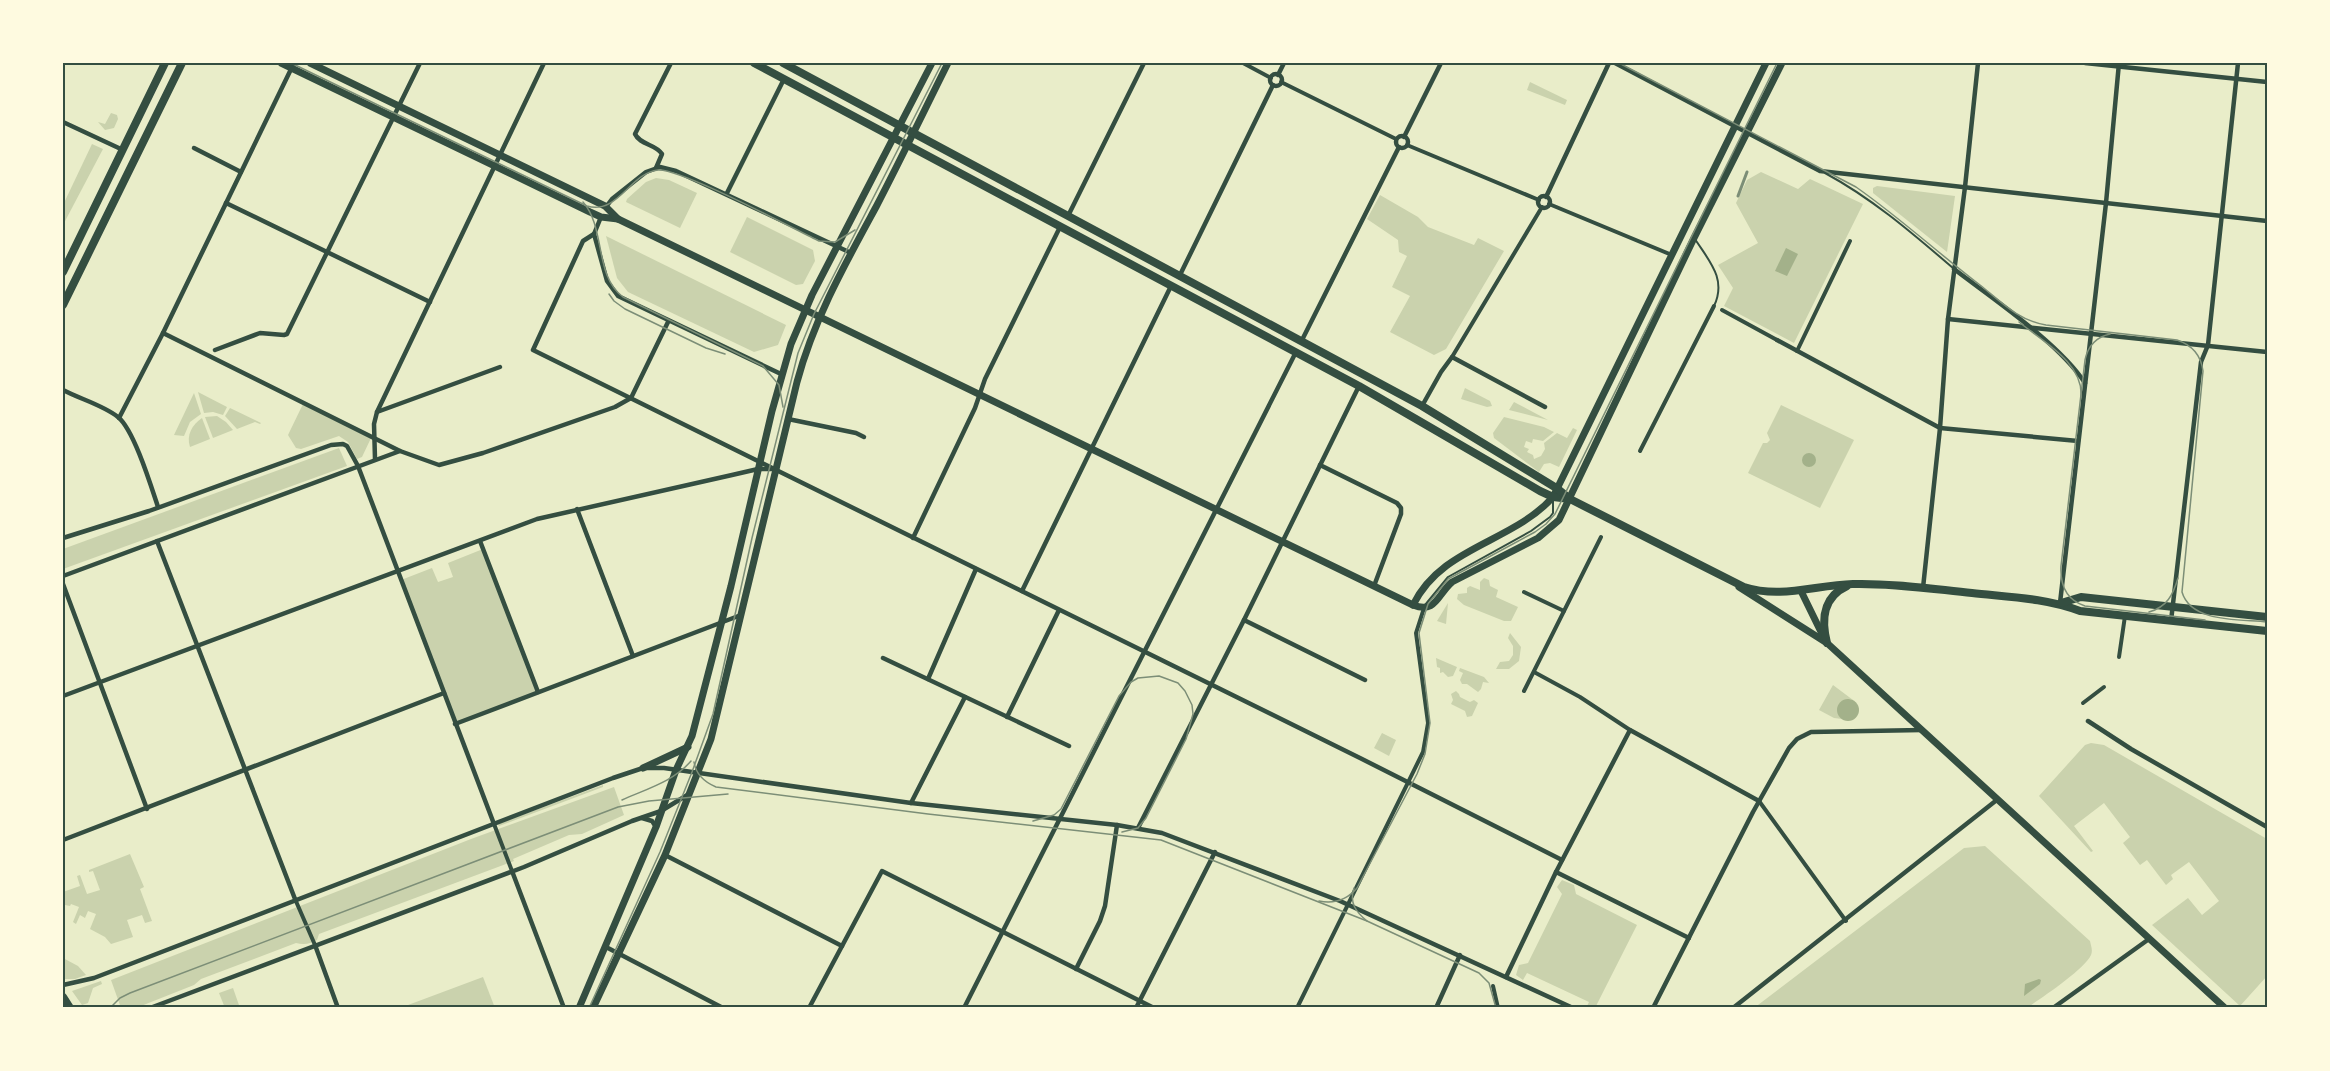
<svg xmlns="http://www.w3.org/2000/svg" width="2330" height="1071" font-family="'PT Sans Narrow',sans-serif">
<rect width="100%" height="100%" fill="#e9edc9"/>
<g fill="#cad2ad">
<path d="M1530 82 1567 100 1565 105 1527 90Z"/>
<path d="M111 113 117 115 118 119 114 128 105 130 98 122 105 124Z"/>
<path d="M92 144 103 149 63 225V205Z"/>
<path d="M1761 172 1798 189 1810 179 1863 204 1794 343 1724 306 1733 288 1718 265 1758 243 1736 203 1747 180Z"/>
<path d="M656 178 669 180 697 193 680 228 626 202 627 199 646 182Z"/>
<path d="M1877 186 1955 196 1947 252 1873 193V188Z"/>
<path d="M1380 195 1418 217 1428 227 1474 245 1478 238 1504 251 1446 349 1434 355 1390 332 1410 296 1392 287 1407 256 1399 252 1398 240 1367 219Z"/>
<path d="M747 217 813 250 815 261 803 284 796 285 730 252Z"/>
<path d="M606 236 786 325 778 345 754 352 628 292 617 278Z"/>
<path d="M1465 388 1490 401 1492 406 1487 407 1461 399Z"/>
<path d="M198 392 227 407 223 415 213 412 204 413Z"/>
<path d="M194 393 201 414 190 422 184 436 174 435Z"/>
<path d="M1514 402 1548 420 1509 410Z"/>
<path d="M303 404 371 438 362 457 357 459 348 442 339 436 301 449 296 448 288 435Z"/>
<path d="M1781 405 1854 440 1820 508 1748 473 1763 443H1767L1770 440 1767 433Z"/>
<path d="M230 408 261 423 260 424 255 422 237 429 225 416Z"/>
<path d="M217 416 226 422 233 430 213 438 205 417Z"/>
<path d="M1504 417 1544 427 1554 432 1543 441 1533 439 1532 443 1526 441 1524 447 1529 449 1527 452 1533 455 1534 459 1541 456 1545 449 1544 443 1557 433 1567 438 1573 428 1577 430 1559 467 1550 463 1544 464 1539 472 1494 438 1493 433Z"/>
<path d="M202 418 210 439 190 447C186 435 192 425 202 418Z"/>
<path d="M339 448 347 466 63 569V549Z"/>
<path d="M483 549 538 692 455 724 401 580 432 568 438 582 453 577 448 563Z"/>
<path d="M1484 578 1489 580 1490 586 1498 590 1496 597 1518 607 1511 621H1504L1464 605 1457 599 1458 594 1467 593V588L1470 586 1480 590V582Z"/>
<path d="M1448 603 1446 624 1437 621Z"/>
<path d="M1510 633 1521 647 1519 661 1509 669H1496L1500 662 1509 661 1513 655V646L1508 638Z"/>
<path d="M1436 658 1457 667 1453 676 1448 677 1443 672 1440 673V668L1437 667Z"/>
<path d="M1460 668 1484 677 1489 683 1483 682 1481 689 1478 692 1467 684H1462L1460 680 1463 673 1459 671Z"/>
<path d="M1833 685 1853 700 1850 699 1838 713 1842 719 1834 718 1819 710Z"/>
<path d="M1456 691 1459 694 1460 697 1470 702 1474 700 1478 703 1472 716 1467 717 1465 711 1451 704 1453 700 1451 694Z"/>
<path d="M1382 733 1396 740 1389 756 1374 748Z"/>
<path d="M2091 743 2104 745 2267 839V976L2240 1006 2152 925 2188 898 2202 915 2219 901 2189 862 2171 875 2173 879 2166 885 2147 860 2140 865 2123 843 2130 837 2104 803 2074 826 2093 851 2091 852 2039 796 2085 745Z"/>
<path d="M603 785V787L499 826 498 824Z"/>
<path d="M614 787 624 815 582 834 569 835 513 859 514 861 319 934 317 940C310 944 304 945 296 943L201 979 194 985 136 1008H121L111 980 471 839Z"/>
<path d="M1985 846 2090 941C2091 946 2093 950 2091 955 2084 970 2041 998 2027 1008H1754L1964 848Z"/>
<path d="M130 854 144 887 140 889 152 921 145 923 142 915 127 920 133 937 111 944 105 937 90 929 96 914 88 911 85 918 80 915 76 924 73 922 79 907 71 904 70 906 65 905 63 908V892L80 886 77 876 80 875 87 894 100 890 93 871 89 872V870Z"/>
<path d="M1562 880 1574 885 1576 894 1637 925 1595 1008H1586L1589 1002 1527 973 1523 980 1516 975 1519 965 1528 963 1562 894 1557 887Z"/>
<path d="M63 958 78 966 86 975 75 979H63Z"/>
<path d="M483 977 495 1008H400Z"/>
<path d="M101 981 102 984 93 988 88 1003 82 1005 72 991Z"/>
<path d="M233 988 240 1008H225L219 993Z"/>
</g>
<g fill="#a3b18a">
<path d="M1786 248 1798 254 1787 276 1775 271Z"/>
<circle cx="1809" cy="460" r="7"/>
<circle cx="1848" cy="710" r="11"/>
<path d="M2039 979 2041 980 2040 984 2024 996 2025 984Z"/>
</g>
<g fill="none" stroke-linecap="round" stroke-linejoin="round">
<g stroke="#344e41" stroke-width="2">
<path d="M1825 173C1873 199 1912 233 1953 268"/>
<path d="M1695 239C1709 261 1727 279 1714 306"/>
<path d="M1425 605 1448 577 1531 531 1550 517 1553 513V499"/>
</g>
<g stroke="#344e41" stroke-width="4">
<path d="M1243 63 1271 78"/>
<path d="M1281 82 1396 139"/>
<path d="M1407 145 1539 200"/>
<path d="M1549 204 1672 255"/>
<path d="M1722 310 1777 340"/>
<path d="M1797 351 1850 241"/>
<path d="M1452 357 1542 207"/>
<path d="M1640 451 1714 306"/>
<path d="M1524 592 1564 611"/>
<path d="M2119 657 2125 616"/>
<path d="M1534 672 1580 697 1630 730"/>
<path d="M1524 691 1601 537"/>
<path d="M2083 703 2104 687"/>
<path d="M1759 801 1846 921"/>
<path d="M494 824 512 871"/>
<path d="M295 899 315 945"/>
<path d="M1493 986 1498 1008"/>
<path d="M1297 1008 1423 752 1428 723 1416 633 1424 608"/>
</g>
<g stroke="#344e41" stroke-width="4.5">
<path d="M1615 63 1820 171 2267 221"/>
<path d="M2085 63 2267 82"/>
<circle cx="1276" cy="80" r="6"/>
<path d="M1278 75 1284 63"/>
<path d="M63 122 123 150"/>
<circle cx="1402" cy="142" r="6"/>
<path d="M1404 137 1441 63"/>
<path d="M194 148 241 172"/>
<path d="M656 168 662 154C656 144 640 145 635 134L671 63"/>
<path d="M727 193 784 79"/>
<circle cx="1544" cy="202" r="6"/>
<path d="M1546 197 1609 63"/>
<path d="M226 203 430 302"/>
<path d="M606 207 612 199 646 172 660 167 676 171 851 253"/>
<path d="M1068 216 1144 63"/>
<path d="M601 217 594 234 607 281 618 296 781 374"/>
<path d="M594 234 583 241 533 350 1360 758 1562 860"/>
<path d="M1954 269C1993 299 2059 343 2085 383"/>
<path d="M1179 277 1273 85"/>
<path d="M1948 319 2267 352"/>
<path d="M163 333 400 451 439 465 483 453 615 407 631 398 668 322"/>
<path d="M1777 340 1940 428 2078 441"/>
<path d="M1301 342 1399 147"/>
<path d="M215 350 260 333 284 335 287 334 420 63"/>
<path d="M63 390C80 399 103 405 118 417 134 430 151 486 158 507"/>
<path d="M1422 406 1441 372 1452 357 1545 407"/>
<path d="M377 412 500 367"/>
<path d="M119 418 163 333 294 63"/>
<path d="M788 419 856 433 864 437"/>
<path d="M375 459 374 424 377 412 544 63"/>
<path d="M1320 465 1397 503 1401 508V514L1374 586"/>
<path d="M577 509 633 656"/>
<path d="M63 538 149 511 331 445 343 444 347 446 358 466 494 824"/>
<path d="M913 538 975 408 985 379 1060 227"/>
<path d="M157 541 295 899"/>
<path d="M480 541 538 692"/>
<path d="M63 576 400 451"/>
<path d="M63 584 147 809"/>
<path d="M1923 588 1940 428 1948 319 1965 187 1978 63"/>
<path d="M1022 591 1171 286"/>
<path d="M2060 603 2106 203 2119 63"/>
<path d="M1244 620 1365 680"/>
<path d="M2171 621 2201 362 2208 345 2238 63"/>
<path d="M883 658 1069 746"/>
<path d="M928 679 976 569"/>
<path d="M63 696 537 519 732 475 758 469H773"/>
<path d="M1007 717 1059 610"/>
<path d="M2088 721 2131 749 2267 827"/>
<path d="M455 724 741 615"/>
<path d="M911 803 965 697"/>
<path d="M642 818 652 821 656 827"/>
<path d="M1138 828 1244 620 1359 386"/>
<path d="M63 840 444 693"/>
<path d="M665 855 842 946"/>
<path d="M512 871 564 1008"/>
<path d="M1556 872 1689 938"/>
<path d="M315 945 338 1008"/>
<path d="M606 947 723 1008"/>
<path d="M1076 969 1100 921 1105 906 1117 825"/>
<path d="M1506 977 1556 872 1630 730 1759 801"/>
<path d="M63 985 94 978 613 778 643 768H664L911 803 1117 825 1162 833 1340 901 1573 1008"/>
<path d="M150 1008 524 867 632 821 661 811 689 794"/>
<path d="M809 1008 882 871 1154 1008"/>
<path d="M964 1008 1296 352"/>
<path d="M1136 1008 1215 852"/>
<path d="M1436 1008 1460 955"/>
<path d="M1653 1008 1753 812 1789 748 1797 739 1811 732 1922 730"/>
<path d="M1733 1008 1998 799"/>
<path d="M2053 1008 2149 939"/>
</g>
<g stroke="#344e41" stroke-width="7">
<path d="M281 63 590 212 601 217 618 219 1413 605C1436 614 1437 595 1452 582L1538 538 1559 520 1694 238 1782 63"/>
<path d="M310 63 605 206 618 219"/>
<path d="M1739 587 1827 643 2225 1008"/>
<path d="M1801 591 1824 638"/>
<path d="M1413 605C1442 546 1512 543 1553 497L1766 63"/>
<path d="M643 768 688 747"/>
<path d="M579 1008 656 827 676 770 692 736 731 586 772 411 791 344 812 295 932 63"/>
<path d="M593 1008 665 855 711 739 797 382C814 319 845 264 876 207 901 159 924 111 948 63"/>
</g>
<g stroke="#344e41" stroke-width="8">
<path d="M754 63 1359 386 1540 491 1553 497 1570 499"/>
<path d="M783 63 1422 406 1558 489 1570 499 1744 587C1781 599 1815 585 1853 584 1892 583 1932 589 1972 593 2008 597 2046 598 2080 611L2267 631"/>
<path d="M63 272 165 63"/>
<path d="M63 305 182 63"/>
<path d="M2061 603 2081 597 2267 617"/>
<path d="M1827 643C1821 619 1823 597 1847 586"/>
<path d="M63 997 70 1008"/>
</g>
<g stroke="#7c8e77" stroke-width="1.5">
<path d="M291 63 587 206C618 215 630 173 658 170 680 168 792 228 819 241L835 242 855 230"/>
<path d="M1619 63 1856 187C1899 217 1938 253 1980 285 2000 301 2019 321 2046 325L2177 340C2192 345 2201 355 2203 371L2182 592C2191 623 2240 619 2267 622"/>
<path d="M583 202C606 228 594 276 623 297L763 366 779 385 783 407"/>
<path d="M609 294 614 301 625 309 706 348 725 354"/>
<path d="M2019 322C2042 341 2084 363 2081 397"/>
<path d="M2110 334C2096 337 2088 346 2085 360L2061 566C2060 585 2066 600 2085 606L2205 620"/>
<path d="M2149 612C2167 607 2173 595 2178 578"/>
<path d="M694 762C696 775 704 782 716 787L928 814 1161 840 1367 921 1479 973 1489 983 1496 1008"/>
<path d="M622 800C646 789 673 782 691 761"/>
<path d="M1033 821 1054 815 1061 809 1119 696 1131 682 1138 678 1159 676 1178 683 1185 691 1192 705 1193 714 1186 739 1146 818 1138 828 1122 832"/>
<path d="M1354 888C1349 903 1356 912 1367 921"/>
<path d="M1319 901C1335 904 1347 900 1357 888L1417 774 1425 754 1430 723 1419 633 1428 604 1448 579 1535 532 1546 524 1555 514 1777 63"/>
<path d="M110 1008 120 998 130 993 618 807 649 801 728 794"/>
<path d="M589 1008 660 852 692 772 713 714 752 538 798 353 814 314 942 63"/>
</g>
<path stroke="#7c8e77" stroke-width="3" d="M1738 196 1747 172"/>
</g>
<rect width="2330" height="1071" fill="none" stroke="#fefae0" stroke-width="129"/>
<rect x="64" y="64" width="2202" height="942" fill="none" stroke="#344e41" stroke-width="2"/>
</svg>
